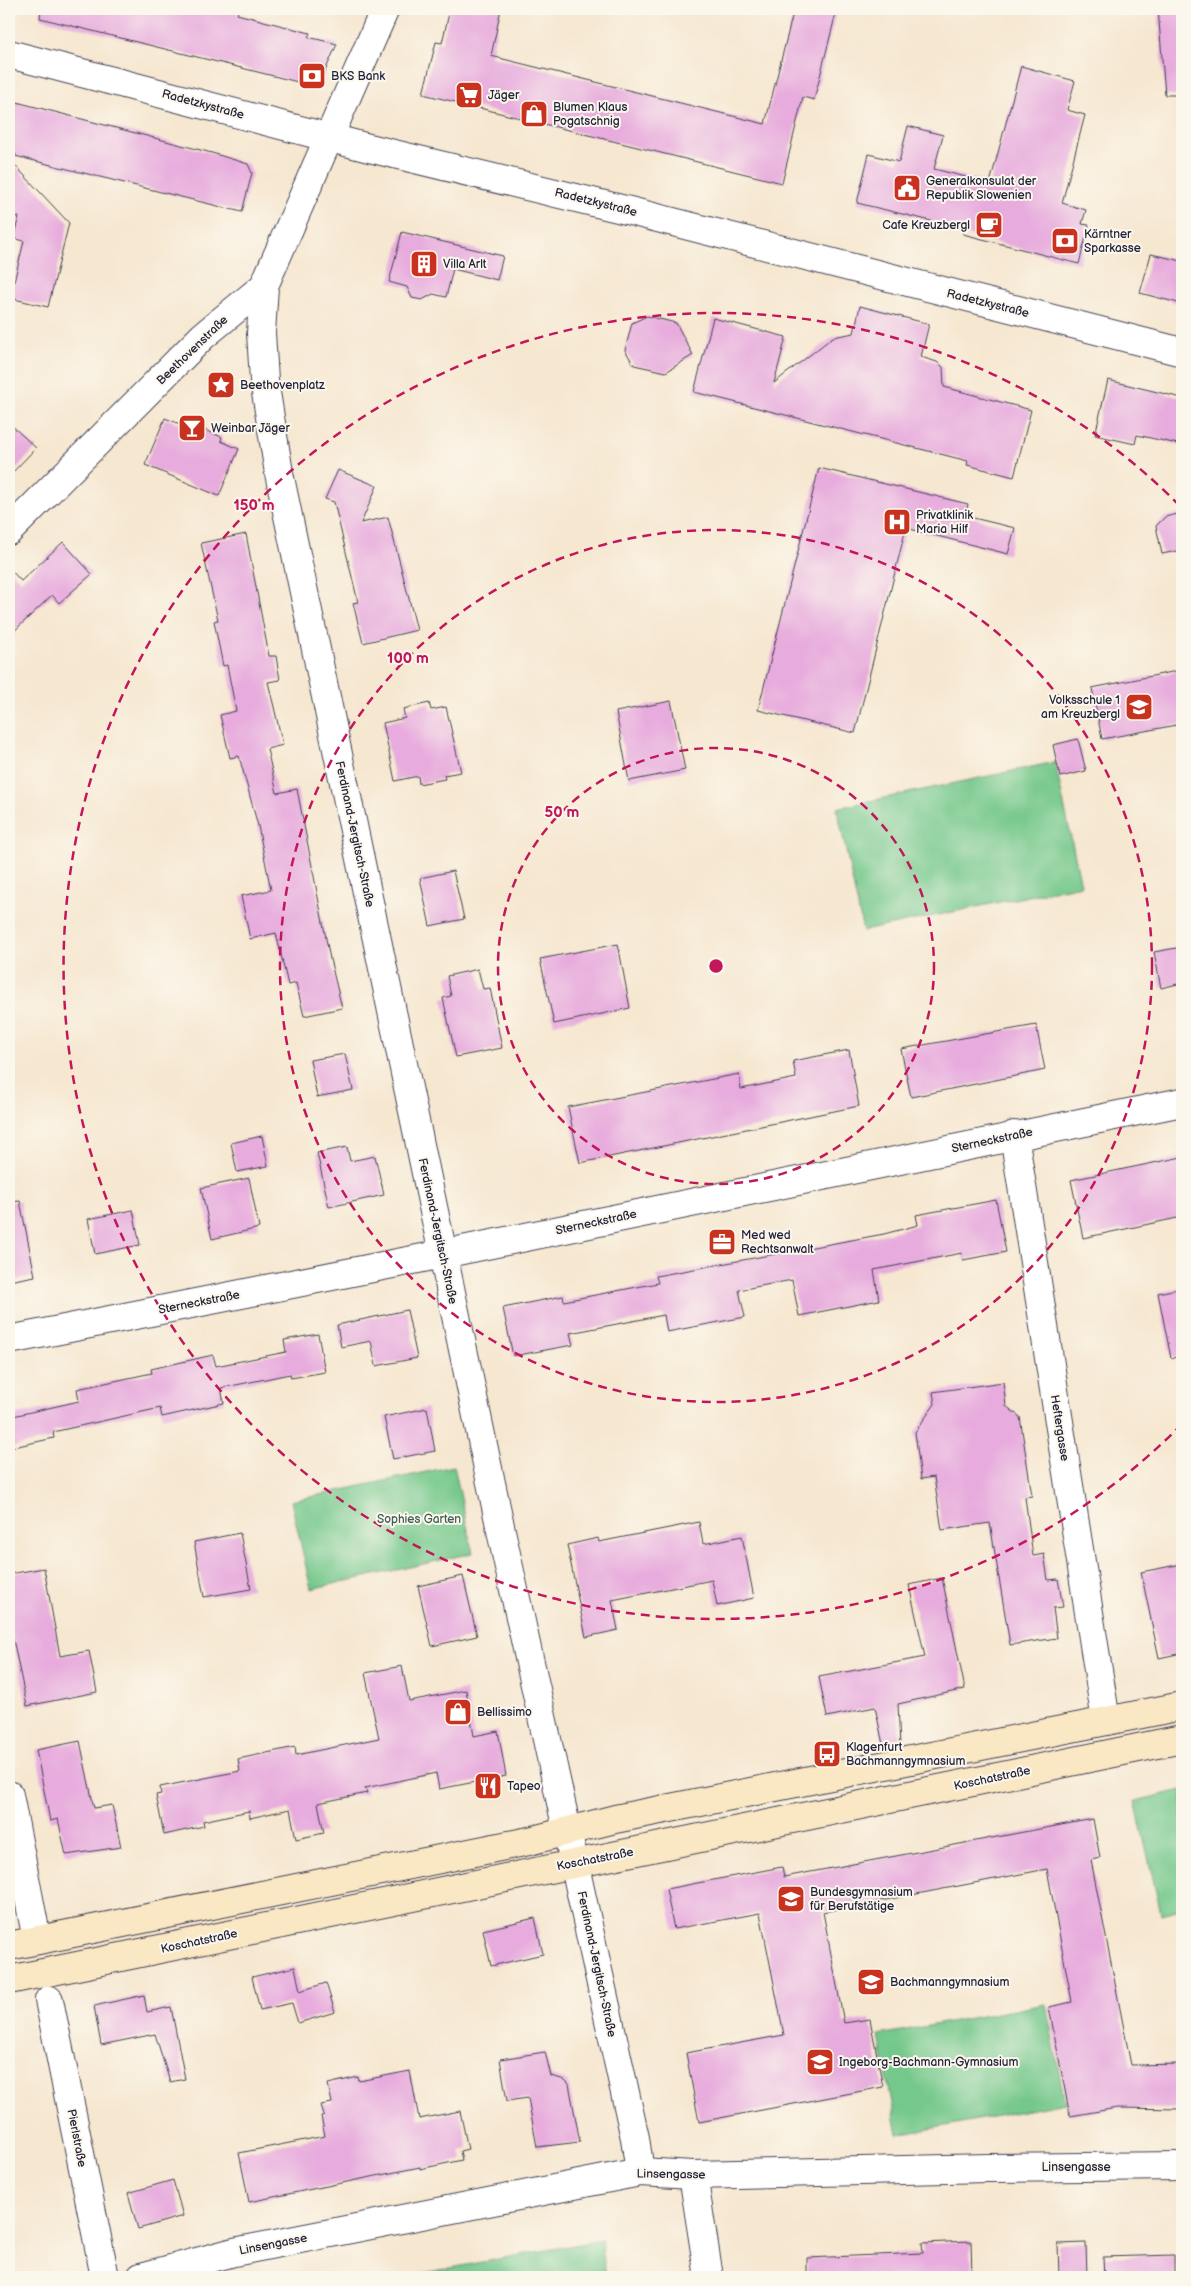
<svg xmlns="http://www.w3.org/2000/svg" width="1191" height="2286" font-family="'Balsamiq Sans',sans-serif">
<rect width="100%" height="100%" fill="#fbf7ec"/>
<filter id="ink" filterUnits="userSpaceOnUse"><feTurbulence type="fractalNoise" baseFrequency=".02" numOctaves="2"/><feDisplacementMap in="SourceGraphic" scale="10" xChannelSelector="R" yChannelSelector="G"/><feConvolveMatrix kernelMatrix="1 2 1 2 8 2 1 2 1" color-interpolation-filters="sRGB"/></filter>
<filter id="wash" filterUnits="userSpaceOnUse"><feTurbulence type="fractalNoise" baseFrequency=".0096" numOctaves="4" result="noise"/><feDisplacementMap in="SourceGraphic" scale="20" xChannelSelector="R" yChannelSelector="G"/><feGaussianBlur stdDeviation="1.12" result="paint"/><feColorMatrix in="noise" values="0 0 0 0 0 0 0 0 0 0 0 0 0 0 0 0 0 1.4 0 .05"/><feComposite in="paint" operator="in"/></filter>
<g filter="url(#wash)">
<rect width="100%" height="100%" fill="#f6e7d0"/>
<g fill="#74c88b" stroke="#4b7563">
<path d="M1055 762 1081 885 863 931 837 808Z"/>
<path d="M454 1466 473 1553 311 1589 291 1501Z"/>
<path d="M1182 1790V1909L1161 1914 1135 1801Z"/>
<path d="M1046 2004 1065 2103 898 2135 879 2035Z"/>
<path d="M601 2240 606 2277H402Z"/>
</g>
<g id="blocks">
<g fill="#e7abdd">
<path d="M41 9H239L237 14 310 33 308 37 337 44 318 87 40 18Z"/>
<path d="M450 9H501L491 56 765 124 794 9H837L814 100 803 97 782 183 423 94 436 42 442 43Z"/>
<path d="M1158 9H1182V95H1165Z"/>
<path d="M1021 66 1075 81 1067 110 1085 115 1062 203 1086 210 1082 224 1089 225 1079 264 963 234 964 229 857 203 869 154 899 162 908 126 943 135 934 169 990 183Z"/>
<path d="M9 100 212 153 248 164 252 173 242 212 15 156 16 154 9 153Z"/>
<path d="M9 159 69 223 48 307 10 298 24 241 13 238 19 217 9 215Z"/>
<path d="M402 232 503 256 497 280 453 269 446 297 433 294 422 300 412 298 407 287 389 282Z"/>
<path d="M1151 254 1182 261V304L1140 293Z"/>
<path d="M860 306 929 324 921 357 937 362 943 367 944 387 1031 410 1014 477 967 465 968 461 694 392 713 318 786 337 774 383 833 337 854 333Z"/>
<path d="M647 316 676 323 693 355 666 372 634 365 625 350 632 323Z"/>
<path d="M1108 380 1182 398V445L1137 435 1135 444 1095 435Z"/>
<path d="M165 418 185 426 187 423 222 437 221 441 239 449 219 496 145 465Z"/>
<path d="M9 423 36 448 9 476Z"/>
<path d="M819 468 968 504 965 516 1015 528 1008 554 906 528 855 733 758 710Z"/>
<path d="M338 470 377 486 361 523 388 517 417 630 363 643 353 603 358 602 334 502 325 499Z"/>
<path d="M1182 513V550L1162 554 1156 526 1165 517Z"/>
<path d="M246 534 269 656H276L280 680 268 682 283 745 267 749 277 793 297 789 330 959 342 1008 304 1016 296 983 288 985 276 933 250 939 241 896 271 890 258 826 239 756 230 758 220 715 236 711 227 665 223 666 214 621 218 620 201 543Z"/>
<path d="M63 542 92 574 59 603 52 595 9 636V568L21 581Z"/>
<path d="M1182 670V724L1102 739 1092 688Z"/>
<path d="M671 701 685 770 629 781 616 712Z"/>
<path d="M429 703 431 710 446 707 461 772 444 775 445 779 419 784 418 776 395 781 383 723 405 718 403 709Z"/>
<path d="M1078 739 1086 771 1060 777 1053 745Z"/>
<path d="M453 871 464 919 430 926 420 878Z"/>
<path d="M618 944 630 1008 554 1024 540 959Z"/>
<path d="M1182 947V983L1161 988 1154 952Z"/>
<path d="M478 969 483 989 490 988 502 1048 456 1057 443 998 451 996 447 976Z"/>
<path d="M1036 1025 1045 1070 911 1097 901 1049Z"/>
<path d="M849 1050 859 1106 580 1163 568 1107 739 1074 741 1089 796 1078 793 1061Z"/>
<path d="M345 1054 353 1090 317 1097 310 1060Z"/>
<path d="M262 1136 268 1166 237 1172 231 1143Z"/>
<path d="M347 1147 350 1161 375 1156 384 1195 329 1207 317 1153Z"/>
<path d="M1182 1157V1217L1083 1238 1071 1180Z"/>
<path d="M249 1178 259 1228 212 1239 201 1188Z"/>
<path d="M996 1200 1006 1252 963 1260 962 1253 874 1270 879 1300 799 1316 792 1280 739 1290 745 1317 667 1332 664 1315 570 1333 573 1345 513 1356 503 1308 563 1296 564 1301 658 1283 656 1276 884 1234 918 1225 916 1215Z"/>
<path d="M20 1201 35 1276 9 1281V1202Z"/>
<path d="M133 1210 140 1245 95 1254 88 1219Z"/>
<path d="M1182 1288V1357L1171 1358 1158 1293Z"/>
<path d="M407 1310 417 1358 376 1366 371 1341 341 1347 337 1325Z"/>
<path d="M318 1334 325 1372 291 1378 290 1374 221 1388 224 1403 162 1417 160 1408 53 1432 54 1438 9 1448V1417L79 1401 77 1389 152 1373 151 1369 213 1355 216 1366 286 1352 284 1340Z"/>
<path d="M1003 1382 1006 1406 1020 1417 1032 1496 1025 1497 1033 1556 1044 1554 1048 1580 1058 1579 1063 1607 1053 1608 1057 1638 1010 1645 990 1523 942 1530 934 1477 921 1479 915 1432 935 1404 933 1392Z"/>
<path d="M427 1408 435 1451 393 1459 384 1417Z"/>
<path d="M699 1522 703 1544 742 1536 754 1598 717 1606 712 1580 612 1600 618 1630 586 1637 567 1545 598 1538 599 1542Z"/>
<path d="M240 1533 251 1589 204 1597 194 1542Z"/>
<path d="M1182 1564V1653L1159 1658 1141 1572Z"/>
<path d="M44 1568 60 1656 89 1651 97 1692 27 1706 9 1620V1574Z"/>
<path d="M463 1576 477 1636 432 1646 418 1586Z"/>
<path d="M942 1578 965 1689 898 1704 900 1746 884 1749 875 1707 827 1717 819 1677 925 1657 909 1585Z"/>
<path d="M402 1666 409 1701 466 1690 474 1736 498 1731 506 1776 439 1789 436 1773 365 1788 367 1793 318 1803 324 1833 296 1839 290 1809 250 1818 249 1811 203 1821 204 1826 164 1835 156 1795 161 1794 160 1787 240 1771 238 1759 295 1747 296 1755 379 1738 365 1673Z"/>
<path d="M80 1741 94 1808 112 1805 121 1847 66 1855 58 1819 50 1821 36 1750Z"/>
<path d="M1093 1819 1100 1858 1091 1860 1131 2065 1182 2064V2109L1117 2108 1070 2116 1049 2007 1072 2002 1047 1869 823 1912 844 2023 870 2019 883 2087 699 2122 686 2053 784 2035 760 1913 674 1929 666 1889 782 1867 784 1877Z"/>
<path d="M535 1918 543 1954 491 1966 483 1930Z"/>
<path d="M295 1967 300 1991 326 1983 335 2012 298 2023 292 2003 260 2010 252 1977Z"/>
<path d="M144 1995 147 2012 171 2007 185 2079 170 2082 155 2034 101 2045 94 2006Z"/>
<path d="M545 2052 551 2076 565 2080 569 2084 580 2142 537 2147 528 2098 507 2101 500 2059Z"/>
<path d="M410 2071 419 2119 460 2111 468 2149 460 2151 462 2160 420 2169V2167L249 2202 239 2153 325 2136 321 2116 324 2115 321 2105 332 2103 328 2084 358 2077 359 2081Z"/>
<path d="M173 2180 183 2216 138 2229 128 2193Z"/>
<path d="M971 2241 972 2277H807V2258L923 2253 922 2243Z"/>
<path d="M1086 2243 1087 2277H1059L1058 2244Z"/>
<path d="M1174 2255V2277H1104L1103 2257Z"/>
</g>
</g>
</g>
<g filter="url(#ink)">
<use href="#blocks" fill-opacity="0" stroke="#424051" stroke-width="1"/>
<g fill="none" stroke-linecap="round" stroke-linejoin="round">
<defs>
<g id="minor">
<path d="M9 54 365 147 630 211 1182 352"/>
<path d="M264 286 261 333 264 380 279 473 503 1540 635 2138 640 2172"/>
<path d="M9 531 203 336 264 286 385 9"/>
<path d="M1014 1135 1106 1721"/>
<path d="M9 1795 37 1940"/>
<path d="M49 2000 105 2277"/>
<path d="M693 2175 709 2277"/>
<path d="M141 2277 234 2252 640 2172 693 2175 988 2168 1182 2166"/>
</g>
<path id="tertiary" d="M9 1340 443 1254 1182 1102"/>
<g id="secondary">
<path d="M9 1946 529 1841 615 1819 1182 1706"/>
<path d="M9 1980 1182 1739"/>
</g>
</defs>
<use href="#minor" stroke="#424051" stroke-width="30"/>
<use href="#tertiary" stroke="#424051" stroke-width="30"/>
<use href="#secondary" stroke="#424051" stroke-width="30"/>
<use href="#minor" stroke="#fff" stroke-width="28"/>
<use href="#tertiary" stroke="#fff" stroke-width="28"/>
<use href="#secondary" stroke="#fae7c3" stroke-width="28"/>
</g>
</g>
<g fill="none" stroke="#c2185b" stroke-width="2.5" stroke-dasharray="9 6">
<circle cx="716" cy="966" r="218"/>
<circle cx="716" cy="966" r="436"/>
<path d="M1182 1424A653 653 0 1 1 1182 508"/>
</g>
<defs>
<symbol id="bank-square" viewBox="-11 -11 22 22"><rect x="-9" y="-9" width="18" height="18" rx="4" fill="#c8321e" stroke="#fbf7ec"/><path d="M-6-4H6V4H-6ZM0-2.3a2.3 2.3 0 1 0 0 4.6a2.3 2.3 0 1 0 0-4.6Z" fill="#fff"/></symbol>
<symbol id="supermarket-square" viewBox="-11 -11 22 22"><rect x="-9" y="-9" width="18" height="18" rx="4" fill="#c8321e" stroke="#fbf7ec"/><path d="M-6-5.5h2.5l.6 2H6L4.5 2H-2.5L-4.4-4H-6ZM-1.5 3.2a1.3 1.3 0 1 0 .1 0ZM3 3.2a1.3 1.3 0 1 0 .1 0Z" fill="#fff"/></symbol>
<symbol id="shop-square" viewBox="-11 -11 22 22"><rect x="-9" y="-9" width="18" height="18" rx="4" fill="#c8321e" stroke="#fbf7ec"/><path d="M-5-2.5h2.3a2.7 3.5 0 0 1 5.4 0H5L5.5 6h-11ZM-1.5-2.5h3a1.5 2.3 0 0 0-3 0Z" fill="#fff"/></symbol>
<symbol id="civic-square" viewBox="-11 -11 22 22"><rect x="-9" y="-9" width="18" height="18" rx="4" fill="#c8321e" stroke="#fbf7ec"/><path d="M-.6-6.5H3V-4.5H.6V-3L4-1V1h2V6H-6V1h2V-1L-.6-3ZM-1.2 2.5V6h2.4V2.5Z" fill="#fff"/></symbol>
<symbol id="cafe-square" viewBox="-11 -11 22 22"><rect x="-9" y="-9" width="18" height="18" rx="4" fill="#c8321e" stroke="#fbf7ec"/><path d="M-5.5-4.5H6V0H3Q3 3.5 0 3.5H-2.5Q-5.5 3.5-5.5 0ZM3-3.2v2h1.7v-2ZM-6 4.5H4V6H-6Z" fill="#fff"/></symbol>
<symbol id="building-square" viewBox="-11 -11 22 22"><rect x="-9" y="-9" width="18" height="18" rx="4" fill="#c8321e" stroke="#fbf7ec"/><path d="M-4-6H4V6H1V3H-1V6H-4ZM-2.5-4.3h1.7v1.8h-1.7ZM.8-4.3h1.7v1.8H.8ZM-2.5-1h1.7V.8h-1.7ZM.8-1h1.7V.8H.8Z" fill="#fff"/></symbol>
<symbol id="sight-square" viewBox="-11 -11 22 22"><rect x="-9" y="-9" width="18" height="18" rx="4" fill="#c8321e" stroke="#fbf7ec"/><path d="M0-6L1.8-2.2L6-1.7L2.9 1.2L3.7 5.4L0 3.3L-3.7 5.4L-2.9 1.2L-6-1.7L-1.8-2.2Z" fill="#fff"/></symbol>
<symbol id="bar-square" viewBox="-11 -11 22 22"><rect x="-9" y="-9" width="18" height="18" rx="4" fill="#c8321e" stroke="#fbf7ec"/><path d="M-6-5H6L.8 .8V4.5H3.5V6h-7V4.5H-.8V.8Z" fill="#fff"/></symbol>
<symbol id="hospital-square" viewBox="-11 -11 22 22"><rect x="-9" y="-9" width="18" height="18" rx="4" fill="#c8321e" stroke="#fbf7ec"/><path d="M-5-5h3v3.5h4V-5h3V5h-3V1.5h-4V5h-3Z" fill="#fff"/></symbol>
<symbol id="school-square" viewBox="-11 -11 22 22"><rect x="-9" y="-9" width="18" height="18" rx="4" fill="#c8321e" stroke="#fbf7ec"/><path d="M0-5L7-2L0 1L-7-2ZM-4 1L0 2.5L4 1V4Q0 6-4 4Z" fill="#fff"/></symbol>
<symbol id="office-square" viewBox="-11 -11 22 22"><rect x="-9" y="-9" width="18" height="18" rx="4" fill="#c8321e" stroke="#fbf7ec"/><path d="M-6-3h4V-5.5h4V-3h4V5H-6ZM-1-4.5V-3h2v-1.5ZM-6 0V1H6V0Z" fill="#fff"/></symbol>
<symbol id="bus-square" viewBox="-11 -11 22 22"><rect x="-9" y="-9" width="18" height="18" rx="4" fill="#c8321e" stroke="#fbf7ec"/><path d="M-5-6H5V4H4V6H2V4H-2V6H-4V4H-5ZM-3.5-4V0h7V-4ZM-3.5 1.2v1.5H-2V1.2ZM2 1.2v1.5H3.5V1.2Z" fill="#fff"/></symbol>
<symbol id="restaurant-square" viewBox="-11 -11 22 22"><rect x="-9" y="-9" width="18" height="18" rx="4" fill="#c8321e" stroke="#fbf7ec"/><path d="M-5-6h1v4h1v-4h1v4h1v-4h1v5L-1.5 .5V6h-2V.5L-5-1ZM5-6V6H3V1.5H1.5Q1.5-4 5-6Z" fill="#fff"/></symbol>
</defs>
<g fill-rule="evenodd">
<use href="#bank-square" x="296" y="60" width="32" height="32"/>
<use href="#supermarket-square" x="453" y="79" width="32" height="32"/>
<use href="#shop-square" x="518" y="98" width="32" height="32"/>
<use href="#civic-square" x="891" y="172" width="32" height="32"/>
<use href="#cafe-square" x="973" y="209" width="32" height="32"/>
<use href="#bank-square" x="1049" y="225" width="32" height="32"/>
<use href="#building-square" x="408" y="248" width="32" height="32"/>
<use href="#sight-square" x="205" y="369" width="32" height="32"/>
<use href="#bar-square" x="176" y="412" width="32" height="32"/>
<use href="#hospital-square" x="881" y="506" width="32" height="32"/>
<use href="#school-square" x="1123" y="691" width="32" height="32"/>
<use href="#office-square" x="706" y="1226" width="32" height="32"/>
<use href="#shop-square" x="442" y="1696" width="32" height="32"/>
<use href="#bus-square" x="811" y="1738" width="32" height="32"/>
<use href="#restaurant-square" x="472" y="1770" width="32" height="32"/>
<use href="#school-square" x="775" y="1883" width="32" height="32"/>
<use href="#school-square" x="855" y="1966" width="32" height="32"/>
<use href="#school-square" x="804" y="2046" width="32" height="32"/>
</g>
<g text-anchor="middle" stroke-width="4" stroke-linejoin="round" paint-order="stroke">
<g font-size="12" fill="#22223b" stroke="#fbf7ec" text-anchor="start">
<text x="331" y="80">BKS Bank</text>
<text x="488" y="99">Jäger</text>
<text x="553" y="111">Blumen Klaus<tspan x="553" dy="14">Pogatschnig</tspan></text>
<text x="926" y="185">Generalkonsulat der<tspan x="926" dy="14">Republik Slowenien</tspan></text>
<text x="970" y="229" text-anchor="end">Cafe Kreuzbergl</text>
<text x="1084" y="238">Kärntner<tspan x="1084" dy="14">Sparkasse</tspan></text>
<text x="443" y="268">Villa Arlt</text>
<text x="240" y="389">Beethovenplatz</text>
<text x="211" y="432">Weinbar Jäger</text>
<text x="916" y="519">Privatklinik<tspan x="916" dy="14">Maria Hilf</tspan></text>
<text x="1120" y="704" text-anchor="end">Volksschule 1<tspan x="1120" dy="14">am Kreuzbergl</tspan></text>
<text x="741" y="1239">Med wed<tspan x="741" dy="14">Rechtsanwalt</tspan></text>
<text x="477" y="1716">Bellissimo</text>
<text x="846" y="1751">Klagenfurt<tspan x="846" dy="14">Bachmanngymnasium</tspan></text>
<text x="507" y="1790">Tapeo</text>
<text x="810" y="1896">Bundesgymnasium<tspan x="810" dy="14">für Berufstätige</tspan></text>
<text x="890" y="1986">Bachmanngymnasium</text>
<text x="839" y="2066">Ingeborg-Bachmann-Gymnasium</text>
</g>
<g font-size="12" fill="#22223b" stroke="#fbf7ec">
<text transform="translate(203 104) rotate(15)" y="4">Radetzkystraße</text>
<text transform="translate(596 202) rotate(14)" y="4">Radetzkystraße</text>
<text transform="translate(988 303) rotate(14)" y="4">Radetzkystraße</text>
<text transform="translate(192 350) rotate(-44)" y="4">Beethovenstraße</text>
<text transform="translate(355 834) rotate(78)" y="4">Ferdinand-Jergitsch-Straße</text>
<text transform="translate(992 1140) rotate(-12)" y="4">Sterneckstraße</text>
<text transform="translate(596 1222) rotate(-12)" y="4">Sterneckstraße</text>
<text transform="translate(438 1231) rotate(78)" y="4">Ferdinand-Jergitsch-Straße</text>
<text transform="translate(199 1302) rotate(-11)" y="4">Sterneckstraße</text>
<text transform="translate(1060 1428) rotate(81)" y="4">Heftergasse</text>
<text transform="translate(992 1778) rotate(-12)" y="4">Koschatstraße</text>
<text transform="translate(595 1859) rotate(-11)" y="4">Koschatstraße</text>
<text transform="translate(199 1941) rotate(-12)" y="4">Koschatstraße</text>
<text transform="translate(597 1964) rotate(78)" y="4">Ferdinand-Jergitsch-Straße</text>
<text transform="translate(77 2138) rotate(79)" y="4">Pierlstraße</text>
<text x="1076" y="2171">Linsengasse</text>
<text transform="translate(671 2174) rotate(1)" y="4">Linsengasse</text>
<text transform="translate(273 2244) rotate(-11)" y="4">Linsengasse</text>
</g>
<g font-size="12" fill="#3f5c57" stroke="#fbf7ec">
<text x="419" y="1523">Sophies Garten</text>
</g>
</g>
<circle cx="716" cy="966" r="8" fill="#c2185b" stroke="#fbf7ec" stroke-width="2.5"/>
<g font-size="15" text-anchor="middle" font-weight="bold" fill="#c2185b" stroke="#fbf7ec" stroke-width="4" stroke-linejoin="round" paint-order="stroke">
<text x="254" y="510">150 m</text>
<text x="408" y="663">100 m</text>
<text x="562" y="817">50 m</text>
</g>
<rect width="1191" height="2286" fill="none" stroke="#fbf7ec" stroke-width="30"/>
</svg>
